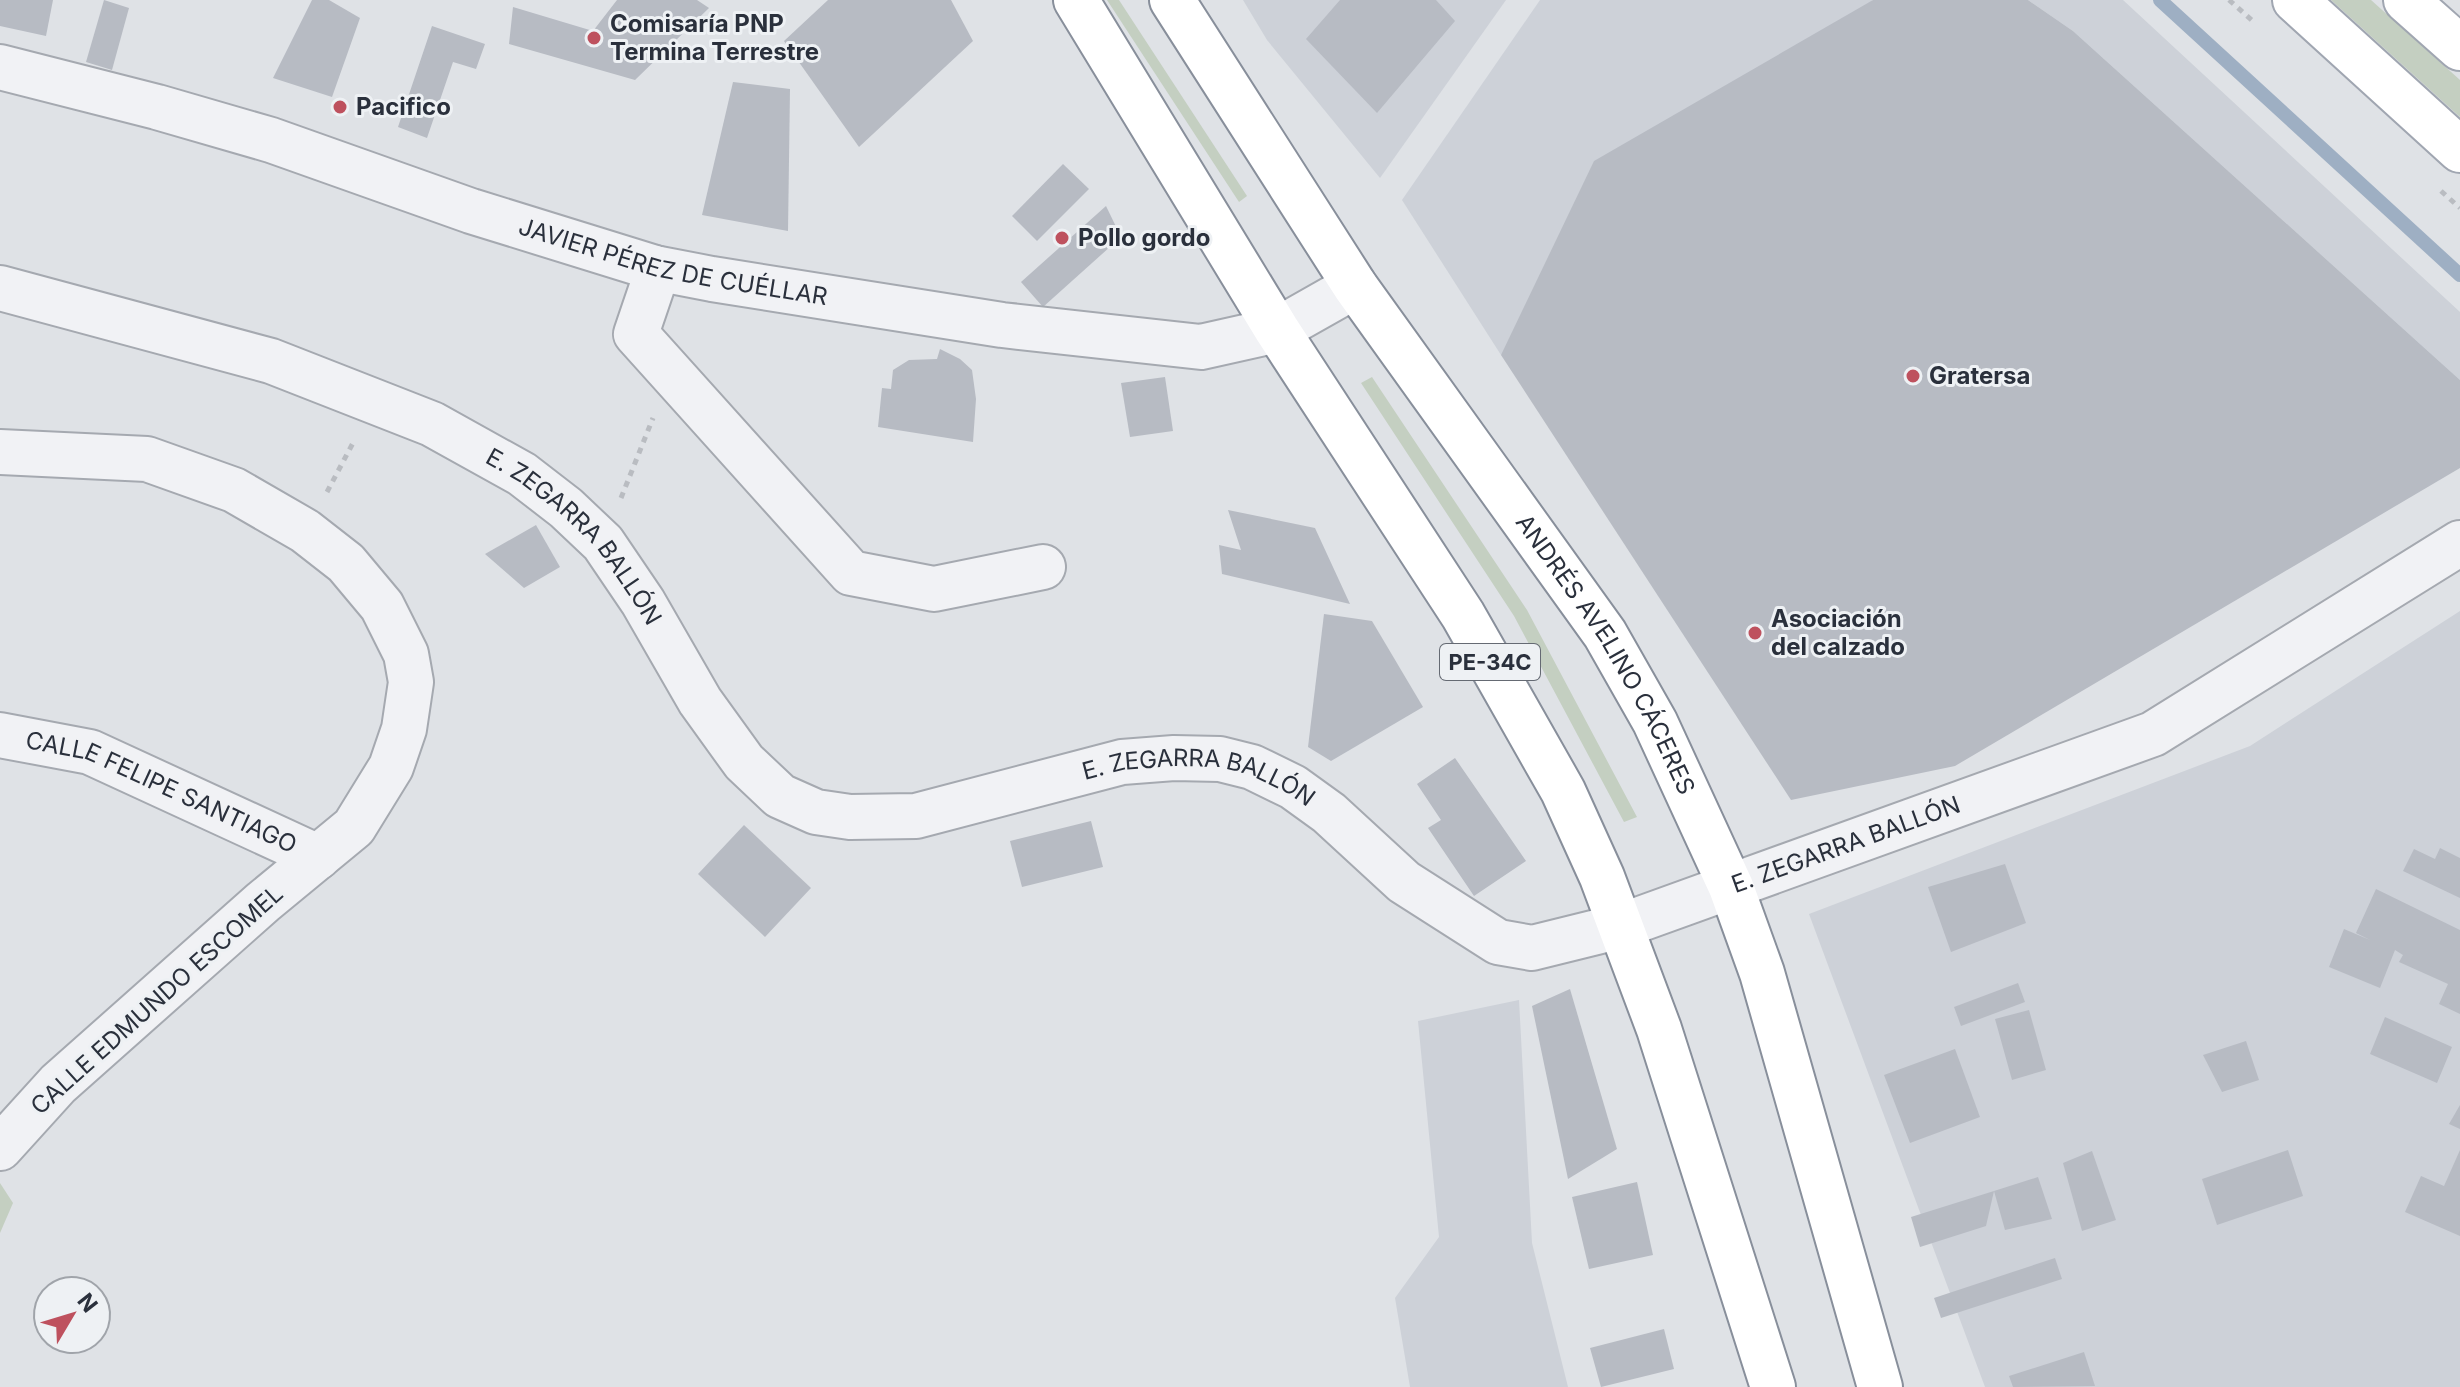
<svg xmlns="http://www.w3.org/2000/svg" width="2460" height="1387" font-family="Inter,sans-serif">
<rect width="100%" height="100%" fill="#dfe2e6"/>
<g fill="#cdd1d8">
<path d="M1243 0H1506L1380 178 1267 40Z"/>
<path d="M1540 0H1873L1501 355 1402 200Z"/>
<path d="M2028 0H2123L2460 312V380L2073 31Z"/>
<path d="M2460 611V1387H1985L1809 914 2250 746Z"/>
<path d="M1519 1000 1532 1243 1568 1387H1410L1395 1298 1439 1237 1418 1021Z"/>
</g>
<g fill="#c4cfc1">
<path d="M1107 0H1119L1247 196 1239 202Z"/>
<path d="M2331 0H2371L2460 80V117Z"/>
<path d="M1372 377 1527 610 1637 817 1624 822 1514 616 1361 383Z"/>
<path d="M0 1183 13 1203 0 1233Z"/>
</g>
<g fill="none" stroke-linecap="round" stroke-linejoin="round">
<path stroke="#9eafc3" stroke-width="14" d="M2160 0 2460 275"/>
</g>
<g fill="#b7bbc3">
<path d="M0 0H53L46 36 0 26Z"/>
<path d="M104 0 129 8 112 70 86 62Z"/>
<path d="M312 0H329L360 18 332 97 273 78Z"/>
<path d="M617 0H697L709 8 635 80 509 44 513 7 593 31Z"/>
<path d="M828 0H951L973 41 859 147 784 41Z"/>
<path d="M1340 0H1436L1455 21 1377 113 1306 39Z"/>
<path d="M1873 0H2028L2073 31 2460 380V468L1955 766 1791 800 1501 355 1594 161Z"/>
<path d="M432 26 485 44 476 69 453 62 427 138 398 127Z"/>
<path d="M733 82 790 89 788 231 702 215Z"/>
<path d="M1063 164 1089 189 1037 241 1012 216Z"/>
<path d="M1106 206 1121 237 1043 307 1021 282Z"/>
<path d="M940 349 960 359 972 370 976 399 973 442 878 427 882 388 891 389 893 370 909 360 937 359Z"/>
<path d="M1165 377 1173 431 1130 437 1121 383Z"/>
<path d="M1228 510 1315 528 1350 604 1222 574 1219 545 1241 550Z"/>
<path d="M536 525 560 567 524 588 485 554Z"/>
<path d="M1324 614 1372 621 1423 707 1331 761 1308 747Z"/>
<path d="M1455 758 1526 861 1474 896 1428 828 1441 820 1417 784Z"/>
<path d="M1091 821 1103 867 1022 887 1010 841Z"/>
<path d="M744 825 811 888 765 937 698 874Z"/>
<path d="M2440 848 2460 858V898L2403 871 2414 849 2435 859Z"/>
<path d="M2005 864 2026 923 1951 952 1928 887Z"/>
<path d="M2376 889 2460 930V1014L2439 1004 2448 984 2399 962 2403 955 2395 950 2380 988 2329 967 2344 929 2370 940 2356 933Z"/>
<path d="M2018 983 2025 1002 1961 1026 1954 1007Z"/>
<path d="M1570 989 1617 1149 1568 1179 1532 1006Z"/>
<path d="M2029 1010 2046 1070 2012 1080 1995 1019Z"/>
<path d="M2385 1017 2452 1047 2437 1083 2370 1054Z"/>
<path d="M2246 1041 2259 1080 2222 1092 2203 1055Z"/>
<path d="M1955 1049 1980 1117 1910 1143 1884 1075Z"/>
<path d="M2460 1105V1129L2449 1124Z"/>
<path d="M2288 1150 2303 1196 2217 1225 2202 1179Z"/>
<path d="M2460 1150V1236L2405 1212 2421 1176 2444 1186Z"/>
<path d="M2092 1151 2116 1220 2082 1231 2063 1163Z"/>
<path d="M2038 1177 2052 1219 2005 1230 1994 1191Z"/>
<path d="M1637 1182 1653 1255 1589 1269 1572 1197Z"/>
<path d="M1994 1191 1986 1226 1920 1247 1911 1217Z"/>
<path d="M2055 1258 2062 1279 1941 1318 1934 1298Z"/>
<path d="M1664 1329 1674 1369 1601 1387 1590 1348Z"/>
<path d="M2084 1352 2095 1386 2013 1387 2009 1376Z"/>
</g>
<g fill="none" stroke-linecap="round" stroke-linejoin="round">
<defs>
<g id="minor">
<path id="s1" d="M0 67 157 107 271 140 471 211 655 268 712 279 1002 325 1201 347 1277 330 1355 286"/>
<path d="M655 268V278L636 334 851 573 934 589 1043 567"/>
<path id="s2" d="M0 288 271 361 432 424 522 474 566 508 603 543 643 602 700 701 744 762 780 796 816 812 850 817 916 816 1122 762 1174 758 1220 759 1252 767 1293 787 1329 813 1404 882 1498 942 1532 948 1621 926 2153 734 2460 543"/>
<path d="M0 452 147 459 234 490 305 531 346 563 382 606 406 654 411 682 404 729 391 767 354 827 263 902 58 1084 0 1148"/>
<path id="s3" d="M0 735 90 752 318 857"/>
</g>
<g id="major">
<path d="M2295 0 2460 150"/>
<path d="M2406 0 2460 48"/>
</g>
<g id="highway">
<path d="M1076 0 1277 330 1463 615 1563 791 1602 877 1659 1029 1773 1387"/>
<path id="s4" d="M1172 0 1355 286 1605 634 1655 722 1731 887 1762 973 1880 1387"/>
</g>
</defs>
<use href="#minor" stroke="#a5a9b0" stroke-width="48"/>
<use href="#major" stroke="#a0a6b1" stroke-width="48"/>
<use href="#highway" stroke="#888f9b" stroke-width="48"/>
<g stroke="#b9bcc1" stroke-width="5" stroke-dasharray="6 6" stroke-linecap="butt">
<path d="M2229 0 2255 23"/>
<path d="M2441 191 2460 208"/>
<path d="M327 492 354 441"/>
<path d="M621 498 653 418"/>
</g>
<use href="#minor" stroke="#f1f2f5" stroke-width="44"/>
<use href="#major" stroke="#fff" stroke-width="44"/>
<use href="#highway" stroke="#fff" stroke-width="44"/>
</g>
<g fill="#be515e" stroke="#eef1f4" stroke-width="3">
<circle cx="594" cy="38" r="8"/>
<circle cx="340" cy="107" r="8"/>
<circle cx="1062" cy="238" r="8"/>
<circle cx="1913" cy="376" r="8"/>
<circle cx="1755" cy="633" r="8"/>
</g>
<g text-anchor="middle" stroke-width="6" stroke-linejoin="round" paint-order="stroke">
<rect fill="#eef1f4" stroke="#656a73" stroke-width="2" x="1440" y="644" width="100" height="36" rx="6"/>
<g font-size="22" font-weight="bold" fill="#2a303c">
<text x="1490" y="670">PE-34C</text>
</g>
<g font-size="24" font-weight="bold" fill="#2a303c" stroke="#eef1f4" text-anchor="start">
<text x="610" y="32">Comisaría PNP<tspan x="610" dy="28">Termina Terrestre</tspan></text>
<text x="356" y="115">Pacifico</text>
<text x="1078" y="246">Pollo gordo</text>
<text x="1929" y="384">Gratersa</text>
<text x="1771" y="627">Asociación<tspan x="1771" dy="28">del calzado</tspan></text>
</g>
<g font-size="24" fill="#2a303c" stroke="#eef1f4">
<text dy="8" stroke="none"><textPath href="#s1" startOffset="702">JAVIER PÉREZ DE CUÉLLAR</textPath></text>
<text dy="8" stroke="none"><textPath href="#s2" startOffset="638">E. ZEGARRA BALLÓN</textPath></text>
<text dy="8" stroke="none"><textPath href="#s4" startOffset="786">ANDRÉS AVELINO CÁCERES</textPath></text>
<text dy="8" stroke="none"><textPath href="#s2" startOffset="1406">E. ZEGARRA BALLÓN</textPath></text>
<text dy="8" stroke="none"><textPath href="#s3" startOffset="172">CALLE FELIPE SANTIAGO</textPath></text>
<text dy="8" stroke="none"><textPath href="#s2" startOffset="2126">E. ZEGARRA BALLÓN</textPath></text>
<text transform="translate(157 1000) rotate(-42)" y="8">CALLE EDMUNDO ESCOMEL</text>
</g>
</g>
<g transform="translate(72 1315) rotate(52)"><circle r="38" fill="#eef1f4" stroke="#a0a4aa" stroke-width="2"/>
<path d="M0-6L14 30L0 20L-14 30Z" fill="#be515e"/>
<text y="-12" font-size="22" font-weight="bold" text-anchor="middle" fill="#2a303c">N</text>
</g>
</svg>
